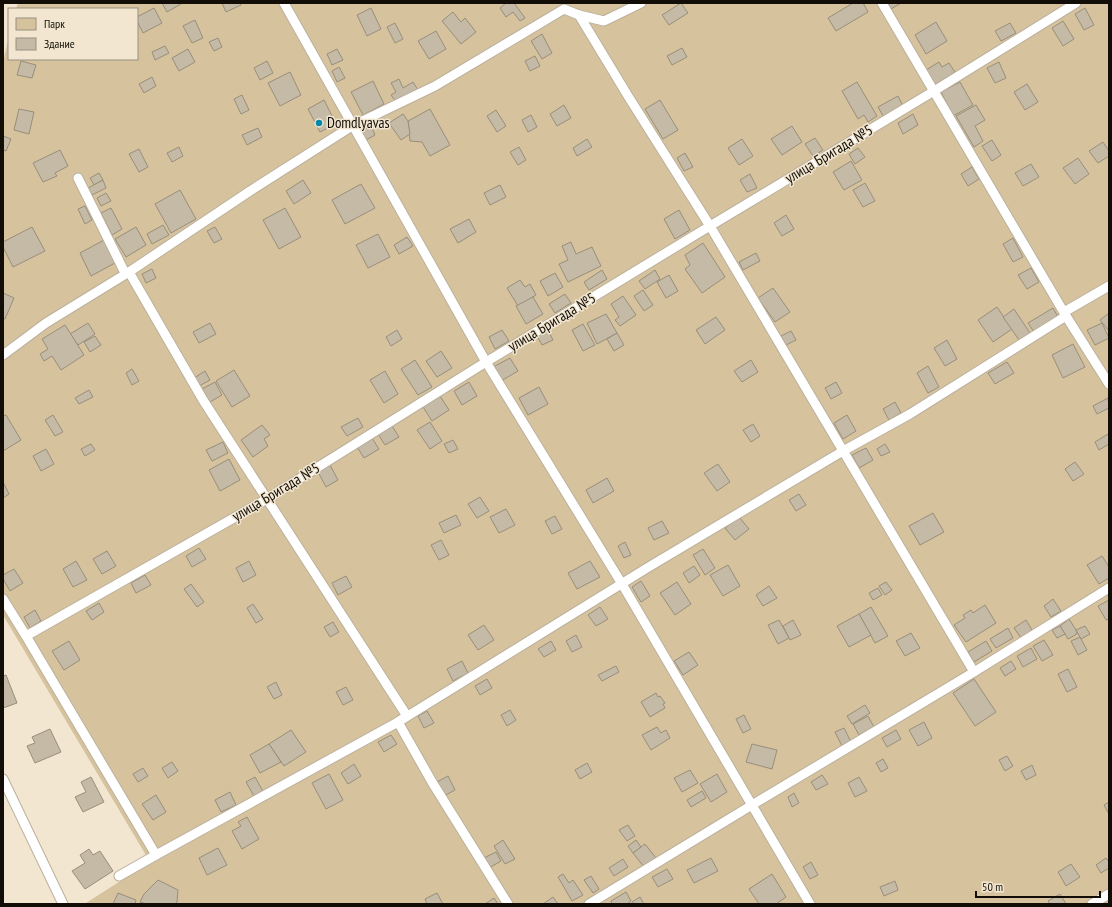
<svg xmlns="http://www.w3.org/2000/svg" width="1112" height="907" font-family="'PT Sans Narrow',sans-serif">
<rect width="100%" height="100%" fill="#f2e6d1"/>
<path fill="#d6c39e" d="M18 3H1109V904H86V903L150 862 3 615V61L9 37V59H137V9H16Z"/>
<g fill="#c4baa5" stroke="#988e7a">
<path d="M162 3H180L181 4 167 12Z"/>
<path d="M222 3H240L241 5 226 12Z"/>
<path d="M506 3H514L525 18 520 21 513 12 506 17 500 8Z"/>
<path d="M681 3 688 13 669 25 662 15Z"/>
<path d="M853 3H863L868 12 836 31 828 18Z"/>
<path d="M888 3H901L891 9Z"/>
<path d="M154 8 162 23 143 33 137 21V17Z"/>
<path d="M371 8 381 29 367 36 357 15Z"/>
<path d="M1085 8 1094 25 1084 30 1075 14Z"/>
<path d="M453 12 461 22 465 18 476 32 461 44 442 21Z"/>
<path d="M195 20 203 38 192 43 183 26Z"/>
<path d="M1063 21 1074 39 1063 46 1052 28Z"/>
<path d="M936 22 947 41 926 54 915 35Z"/>
<path d="M395 23 403 39 395 43 387 27Z"/>
<path d="M1010 23 1016 33 1001 41 995 31Z"/>
<path d="M436 31 446 49 429 59 418 41Z"/>
<path d="M542 34 552 53 542 59 531 41Z"/>
<path d="M218 38 222 47 214 51 209 42Z"/>
<path d="M165 46 169 53 155 60 152 52Z"/>
<path d="M682 48 687 57 672 65 667 56Z"/>
<path d="M188 49 195 62 179 71 172 58Z"/>
<path d="M337 49 343 60 332 65 327 54Z"/>
<path d="M535 56 540 66 530 71 525 61Z"/>
<path d="M21 61 36 65 32 78 17 75Z"/>
<path d="M267 61 273 73 260 80 254 68Z"/>
<path d="M939 62 942 67 949 63 955 72 935 85 926 70Z"/>
<path d="M999 62 1006 78 995 83 987 68Z"/>
<path d="M339 67 345 78 337 82 332 71Z"/>
<path d="M290 72 301 95 280 106 268 83Z"/>
<path d="M152 77 156 86 144 93 139 84Z"/>
<path d="M399 79 403 88 413 82 418 90 396 102 391 95 396 92 391 83Z"/>
<path d="M373 81 384 104 363 115 351 92Z"/>
<path d="M857 82 877 116 868 122 864 115 858 119 842 91Z"/>
<path d="M960 82 973 105 953 116 941 92Z"/>
<path d="M1027 84 1038 102 1025 110 1014 92Z"/>
<path d="M242 95 249 110 241 114 234 99Z"/>
<path d="M898 96 903 106 883 116 878 107Z"/>
<path d="M324 100 336 124 320 132 308 109Z"/>
<path d="M660 100 678 130 663 139 645 109Z"/>
<path d="M564 105 571 118 557 126 550 114Z"/>
<path d="M976 105 985 120 975 126 983 141 974 147 956 116Z"/>
<path d="M19 109 34 112 29 134 14 130Z"/>
<path d="M430 109 450 145 430 156 422 142 410 141 408 121Z"/>
<path d="M496 110 506 126 497 132 487 116Z"/>
<path d="M403 114 408 121 410 134 401 140 389 123Z"/>
<path d="M913 114 918 125 903 134 898 123Z"/>
<path d="M531 115 537 127 528 132 522 120Z"/>
<path d="M371 126 375 135 366 140 361 131Z"/>
<path d="M792 126 802 142 782 155 771 139Z"/>
<path d="M258 128 262 137 247 145 242 135Z"/>
<path d="M3 136 11 139 6 151 3 150Z"/>
<path d="M815 138 823 150 813 156 805 144Z"/>
<path d="M587 139 592 147 577 156 573 148Z"/>
<path d="M742 139 753 156 739 165 728 148Z"/>
<path d="M992 140 1001 155 992 161 982 146Z"/>
<path d="M1103 142 1109 151V156L1098 163 1089 151Z"/>
<path d="M179 147 183 156 172 162 167 153Z"/>
<path d="M519 147 526 160 518 165 510 152Z"/>
<path d="M858 148 865 157 855 164 849 154Z"/>
<path d="M139 149 148 167 139 172 129 154Z"/>
<path d="M60 150 68 166 55 173 57 176 43 182 33 163Z"/>
<path d="M685 153 693 167 684 171 677 158Z"/>
<path d="M1078 158 1089 174 1075 184 1063 168Z"/>
<path d="M851 161 862 180 844 190 833 172Z"/>
<path d="M1031 164 1039 177 1023 186 1015 173Z"/>
<path d="M972 167 979 179 968 186 961 174Z"/>
<path d="M99 173 103 180 94 185 90 178Z"/>
<path d="M750 174 757 188 747 192 740 180Z"/>
<path d="M103 180 106 188 92 195 88 188Z"/>
<path d="M303 180 311 193 294 204 286 191Z"/>
<path d="M865 183 875 201 863 207 853 190Z"/>
<path d="M361 184 375 208 345 224 332 200Z"/>
<path d="M500 185 506 197 490 205 484 193Z"/>
<path d="M180 190 196 219 171 233 155 204Z"/>
<path d="M106 193 111 201 101 206 97 198Z"/>
<path d="M85 206 92 220 85 224 78 209Z"/>
<path d="M111 208 122 229 112 235 101 213Z"/>
<path d="M285 208 301 237 279 249 263 220Z"/>
<path d="M679 210 690 230 675 239 664 219Z"/>
<path d="M786 215 794 229 782 236 774 223Z"/>
<path d="M469 219 476 232 458 243 450 229Z"/>
<path d="M163 225 169 235 152 244 147 234Z"/>
<path d="M32 227 45 251 13 267 3 247V242Z"/>
<path d="M136 227 146 245 126 257 115 239Z"/>
<path d="M215 227 222 239 214 243 207 231Z"/>
<path d="M378 234 390 257 368 268 356 245Z"/>
<path d="M407 237 413 246 399 254 394 245Z"/>
<path d="M1013 238 1023 257 1013 262 1003 244Z"/>
<path d="M104 240 115 263 91 276 80 253Z"/>
<path d="M571 242 576 254 592 247 601 266 568 282 559 264 568 260 562 246Z"/>
<path d="M703 243 725 277 702 293 685 269 690 265 685 255Z"/>
<path d="M756 253 760 261 743 270 739 262Z"/>
<path d="M1031 268 1039 282 1027 289 1018 275Z"/>
<path d="M152 269 156 278 146 283 142 274Z"/>
<path d="M602 270 607 279 589 290 584 282Z"/>
<path d="M655 270 660 279 645 289 639 281Z"/>
<path d="M555 273 563 287 548 296 540 281Z"/>
<path d="M669 275 678 291 666 298 657 282Z"/>
<path d="M520 280 525 287 530 284 536 295 518 306 507 288Z"/>
<path d="M773 288 790 312 775 322 758 298Z"/>
<path d="M643 290 653 305 644 311 634 296Z"/>
<path d="M3 293 14 298 5 319 3 318Z"/>
<path d="M565 294 571 303 555 313 549 304Z"/>
<path d="M623 296 636 315 620 326 615 320 619 317 611 304Z"/>
<path d="M533 297 543 314 526 324 516 306Z"/>
<path d="M997 307 1012 329 993 342 978 320Z"/>
<path d="M1053 308 1058 317 1034 332 1028 323Z"/>
<path d="M1014 309 1030 333 1019 340 1003 317Z"/>
<path d="M1109 313V331L1100 320Z"/>
<path d="M606 314 617 333 597 344 587 323Z"/>
<path d="M716 317 725 330 705 344 696 330Z"/>
<path d="M88 323 95 334 78 345 70 334Z"/>
<path d="M210 323 216 334 199 343 193 332Z"/>
<path d="M1102 323 1109 338 1095 345 1087 330Z"/>
<path d="M583 324 595 345 583 351 572 330Z"/>
<path d="M65 325 84 355 61 370 52 356 44 361 40 354 48 349 42 339Z"/>
<path d="M397 330 402 339 391 346 386 337Z"/>
<path d="M502 330 509 341 495 349 489 337Z"/>
<path d="M548 330 553 340 542 345 537 336Z"/>
<path d="M791 331 796 340 786 345 781 336Z"/>
<path d="M617 333 624 345 614 351 607 339Z"/>
<path d="M95 336 101 345 90 352 84 342Z"/>
<path d="M947 340 957 359 945 366 934 348Z"/>
<path d="M1073 344 1085 367 1063 378 1052 355Z"/>
<path d="M441 351 452 368 437 377 426 361Z"/>
<path d="M510 358 518 371 501 381 493 367Z"/>
<path d="M415 360 432 387 418 395 401 369Z"/>
<path d="M751 360 758 372 742 382 734 371Z"/>
<path d="M1007 362 1014 373 995 384 988 373Z"/>
<path d="M928 366 939 387 928 393 917 373Z"/>
<path d="M132 369 139 381 132 385 126 373Z"/>
<path d="M234 370 250 396 232 407 216 381Z"/>
<path d="M205 371 210 380 199 386 194 378Z"/>
<path d="M385 371 398 394 384 403 370 380Z"/>
<path d="M215 382 222 395 208 403 200 390Z"/>
<path d="M469 382 477 396 462 405 454 391Z"/>
<path d="M836 382 842 393 831 399 825 388Z"/>
<path d="M539 387 548 404 528 415 519 398Z"/>
<path d="M89 390 93 397 79 404 75 398Z"/>
<path d="M440 396 449 410 432 421 423 407Z"/>
<path d="M1108 398 1109 408 1097 414 1093 406Z"/>
<path d="M895 402 901 413 889 420 883 409Z"/>
<path d="M6 415 21 440 3 451V416Z"/>
<path d="M53 415 63 432 55 436 45 420Z"/>
<path d="M847 415 856 431 843 439 834 423Z"/>
<path d="M358 418 363 427 347 436 341 427Z"/>
<path d="M430 422 442 441 430 449 417 430Z"/>
<path d="M753 424 760 436 751 442 743 430Z"/>
<path d="M262 425 270 435 264 439 268 446 253 457 241 440Z"/>
<path d="M392 426 399 437 385 445 378 434Z"/>
<path d="M1108 434 1109 436V444L1099 450 1095 442Z"/>
<path d="M372 438 379 449 364 458 357 447Z"/>
<path d="M453 440 458 449 449 453 444 444Z"/>
<path d="M223 442 228 453 212 461 206 450Z"/>
<path d="M91 444 95 450 85 456 81 449Z"/>
<path d="M885 444 890 452 881 456 877 449Z"/>
<path d="M866 448 873 460 859 468 852 455Z"/>
<path d="M46 449 54 464 41 471 33 456Z"/>
<path d="M229 459 240 480 220 491 209 470Z"/>
<path d="M1075 462 1084 474 1073 481 1065 469Z"/>
<path d="M718 464 730 482 717 491 704 473Z"/>
<path d="M330 465 338 480 326 487 318 472Z"/>
<path d="M607 478 614 491 593 503 586 490Z"/>
<path d="M3 482 9 494 3 498Z"/>
<path d="M799 494 806 505 796 511 789 500Z"/>
<path d="M480 497 489 511 477 518 468 504Z"/>
<path d="M506 509 515 525 499 533 490 517Z"/>
<path d="M933 513 944 532 920 545 909 526Z"/>
<path d="M456 515 461 525 444 533 439 523Z"/>
<path d="M555 516 562 529 552 534 545 521Z"/>
<path d="M739 517 749 529 735 540 725 528Z"/>
<path d="M662 521 669 533 654 540 648 528Z"/>
<path d="M441 540 449 555 439 560 431 545Z"/>
<path d="M625 542 631 555 624 558 618 546Z"/>
<path d="M199 548 206 559 192 567 186 556Z"/>
<path d="M703 549 715 568 705 575 693 555Z"/>
<path d="M107 551 116 566 102 574 93 559Z"/>
<path d="M1102 556 1109 567V578L1099 584 1087 565Z"/>
<path d="M76 561 87 580 73 587 63 569Z"/>
<path d="M249 561 256 575 243 582 236 568Z"/>
<path d="M590 561 600 577 577 589 568 573Z"/>
<path d="M728 565 740 586 723 596 710 575Z"/>
<path d="M694 566 700 575 689 583 683 573Z"/>
<path d="M14 569 23 583 10 591 3 579V575Z"/>
<path d="M145 575 151 585 136 593 131 583Z"/>
<path d="M346 576 352 587 338 595 332 583Z"/>
<path d="M641 581 650 596 641 602 632 587Z"/>
<path d="M677 582 691 604 675 615 660 593Z"/>
<path d="M886 582 892 590 885 595 879 586Z"/>
<path d="M191 584 204 602 197 607 184 589Z"/>
<path d="M769 586 777 598 763 606 756 595Z"/>
<path d="M878 588 882 595 873 600 869 593Z"/>
<path d="M1053 599 1061 611 1051 617 1044 606Z"/>
<path d="M1109 600V619L1106 620 1098 606Z"/>
<path d="M99 603 104 612 92 620 86 611Z"/>
<path d="M253 604 263 619 256 623 247 608Z"/>
<path d="M985 605 996 623 966 642 954 625 965 618 963 615 971 610 973 613Z"/>
<path d="M600 607 608 619 596 626 588 615Z"/>
<path d="M871 607 888 636 875 643 859 614Z"/>
<path d="M35 610 41 621 30 628 24 617Z"/>
<path d="M859 614 871 635 849 647 837 626Z"/>
<path d="M1069 619 1076 630 1077 634 1068 639 1060 626Z"/>
<path d="M779 620 789 638 778 644 768 625Z"/>
<path d="M793 620 801 635 790 640 783 626Z"/>
<path d="M1026 620 1032 630 1021 638 1014 628Z"/>
<path d="M333 622 339 632 330 637 324 627Z"/>
<path d="M484 625 494 640 478 650 468 635Z"/>
<path d="M1060 626 1065 634 1057 638 1052 630Z"/>
<path d="M1085 626 1090 634 1081 639 1076 630Z"/>
<path d="M1008 628 1013 638 996 648 990 639Z"/>
<path d="M911 633 920 648 905 656 896 641Z"/>
<path d="M576 635 582 647 572 652 566 641Z"/>
<path d="M1080 637 1087 650 1078 655 1071 641Z"/>
<path d="M1044 640 1053 655 1042 661 1033 646Z"/>
<path d="M69 641 80 660 64 670 52 651Z"/>
<path d="M551 641 556 650 544 657 538 649Z"/>
<path d="M986 641 992 651 974 662 968 652Z"/>
<path d="M1031 648 1037 659 1023 667 1017 656Z"/>
<path d="M689 652 698 665 683 675 674 661Z"/>
<path d="M462 661 468 673 453 681 447 669Z"/>
<path d="M1011 661 1016 669 1005 676 1000 668Z"/>
<path d="M616 666 619 672 602 681 598 675Z"/>
<path d="M1068 669 1077 687 1067 692 1058 674Z"/>
<path d="M6 675 17 703 3 708V676Z"/>
<path d="M487 679 492 688 480 695 475 686Z"/>
<path d="M974 679 996 712 975 726 953 693Z"/>
<path d="M276 682 282 695 274 699 267 687Z"/>
<path d="M346 687 353 700 343 705 336 692Z"/>
<path d="M656 693 658 697 660 696 665 703 663 704 665 708 650 717 641 702Z"/>
<path d="M865 705 870 713 852 724 847 716Z"/>
<path d="M510 710 516 720 507 726 501 715Z"/>
<path d="M427 711 434 723 424 728 418 716Z"/>
<path d="M744 715 751 729 743 733 736 719Z"/>
<path d="M868 716 874 727 859 735 853 724Z"/>
<path d="M924 722 932 738 918 746 909 730Z"/>
<path d="M657 727 661 733 666 730 670 738 651 750 642 735Z"/>
<path d="M844 728 851 742 842 746 835 732Z"/>
<path d="M50 729 61 752 35 763 27 746 35 743 32 737Z"/>
<path d="M291 730 306 752 284 766 269 744Z"/>
<path d="M896 730 901 739 887 747 882 738Z"/>
<path d="M391 735 397 744 384 752 378 742Z"/>
<path d="M269 744 281 762 260 773 250 755Z"/>
<path d="M752 744 777 750 772 769 746 762Z"/>
<path d="M1007 756 1013 766 1005 771 999 760Z"/>
<path d="M883 759 888 768 881 772 876 763Z"/>
<path d="M172 762 178 771 168 778 162 768Z"/>
<path d="M587 763 592 772 580 779 575 770Z"/>
<path d="M354 764 361 776 348 784 341 773Z"/>
<path d="M1032 765 1036 775 1026 780 1021 771Z"/>
<path d="M143 768 148 776 138 782 133 774Z"/>
<path d="M690 770 698 783 682 792 674 778Z"/>
<path d="M329 774 343 800 326 809 312 783Z"/>
<path d="M717 774 727 792 711 802 700 784Z"/>
<path d="M822 775 828 784 816 790 811 782Z"/>
<path d="M448 776 455 790 444 796 437 782Z"/>
<path d="M91 777 104 802 83 812 75 797 86 792 81 782Z"/>
<path d="M255 777 264 793 255 798 246 782Z"/>
<path d="M859 777 867 791 855 797 848 783Z"/>
<path d="M702 791 706 798 691 807 687 800Z"/>
<path d="M230 792 236 805 221 812 215 800Z"/>
<path d="M794 793 799 803 792 807 788 797Z"/>
<path d="M156 795 166 812 153 820 142 804Z"/>
<path d="M1109 802V814L1104 805Z"/>
<path d="M247 817 259 839 242 849 232 831 241 826 238 822Z"/>
<path d="M628 825 635 836 627 841 619 830Z"/>
<path d="M503 840 515 859 505 864 494 846Z"/>
<path d="M636 840 641 847 633 853 628 846Z"/>
<path d="M645 844 656 858 644 867 633 853Z"/>
<path d="M218 848 227 865 207 875 199 858Z"/>
<path d="M89 849 93 855 100 851 113 871 85 889 72 871 85 863 80 855Z"/>
<path d="M496 852 501 861 489 868 484 858Z"/>
<path d="M711 858 718 871 694 883 687 870Z"/>
<path d="M1106 858 1109 862V868L1101 873 1096 865Z"/>
<path d="M623 859 628 867 614 876 609 868Z"/>
<path d="M811 862 818 875 810 879 803 867Z"/>
<path d="M1071 864 1080 877 1066 886 1058 872Z"/>
<path d="M667 869 673 879 658 887 652 877Z"/>
<path d="M563 874 569 883 573 880 583 895 572 901 558 877Z"/>
<path d="M772 874 786 897 776 904H759L749 889Z"/>
<path d="M591 876 599 889 593 893 584 880Z"/>
<path d="M158 880 178 890 177 902 175 904H146L140 902 144 894Z"/>
<path d="M895 881 898 890 884 896 880 887Z"/>
<path d="M626 892 631 901 627 904H612L611 901Z"/>
<path d="M118 893 136 900 135 904H113Z"/>
<path d="M437 893 443 904H427L425 899Z"/>
<path d="M1060 894 1066 904H1050L1048 901Z"/>
<path d="M553 897 558 904H543Z"/>
<path d="M640 897 644 904H633L632 902Z"/>
<path d="M494 898 498 904H485Z"/>
</g>
<g fill="none" stroke-linecap="round" stroke-linejoin="round">
<defs>
<g id="lane">
<path d="M284 3 486 362 622 584 810 904"/>
<path d="M882 3 1066 316 1109 384"/>
<path d="M579 15 628 96 710 226 974 672"/>
<path d="M78 178 125 273 129 272 203 400 407 716 398 722 432 782 508 904"/>
<path d="M3 355 46 323 129 272 250 191 352 126 435 86 564 9 579 15 604 21 641 3"/>
<path d="M3 599 26 636 156 855 398 722 647 568 843 451 910 414 1066 316 1064 312 1109 286"/>
<path d="M26 636 267 499 486 362 710 226 934 91 1076 3"/>
<path d="M3 779 63 904"/>
<path d="M119 876 156 855"/>
<path d="M589 904 752 805 974 672 1109 588"/>
<path d="M1092 904 1109 894"/>
</g>
</defs>
<use href="#lane" stroke="#bbb09c" stroke-width="11"/>
<use href="#lane" stroke="#fff" stroke-width="9"/>
</g>
<circle fill="#0488aa" stroke="#f2e6d1" stroke-width="1.5" cx="319" cy="123" r="4"/>
<g text-anchor="middle" stroke-width="3" stroke-linejoin="round" paint-order="stroke">
<g font-size="15" fill="#120e07" stroke="#f2e6d1" text-anchor="start">
<text x="327" y="128">Domdlyavas</text>
</g>
<g font-size="15" fill="#120e07" stroke="#f2e6d1">
<text transform="translate(829 154) rotate(-31)" y="5">улица Бригада №5</text>
<text transform="translate(552 322) rotate(-31)" y="5">улица Бригада №5</text>
<text transform="translate(276 492) rotate(-31)" y="5">улица Бригада №5</text>
</g>
</g>
<rect width="1112" height="907" fill="none" stroke="#120e07" stroke-width="8"/>
<rect x="8" y="8" width="130" height="52" fill="#f2e6d1" stroke="#989080"/>
<rect x="16" y="18" width="20" height="12" fill="#d6c39e" stroke="#989080"/>
<text x="44" y="28" font-size="12" fill="#120e07">Парк</text>
<rect x="16" y="38" width="20" height="12" fill="#c4baa5" stroke="#989080"/>
<text x="44" y="48" font-size="12" fill="#120e07">Здание</text>
<path d="M976 891v6h124v-6" fill="none" stroke="#120e07" stroke-width="2"/>
<text x="982" y="891" font-size="12" fill="#120e07" stroke="#f2e6d1" stroke-width="3" paint-order="stroke">50 m</text>
</svg>
